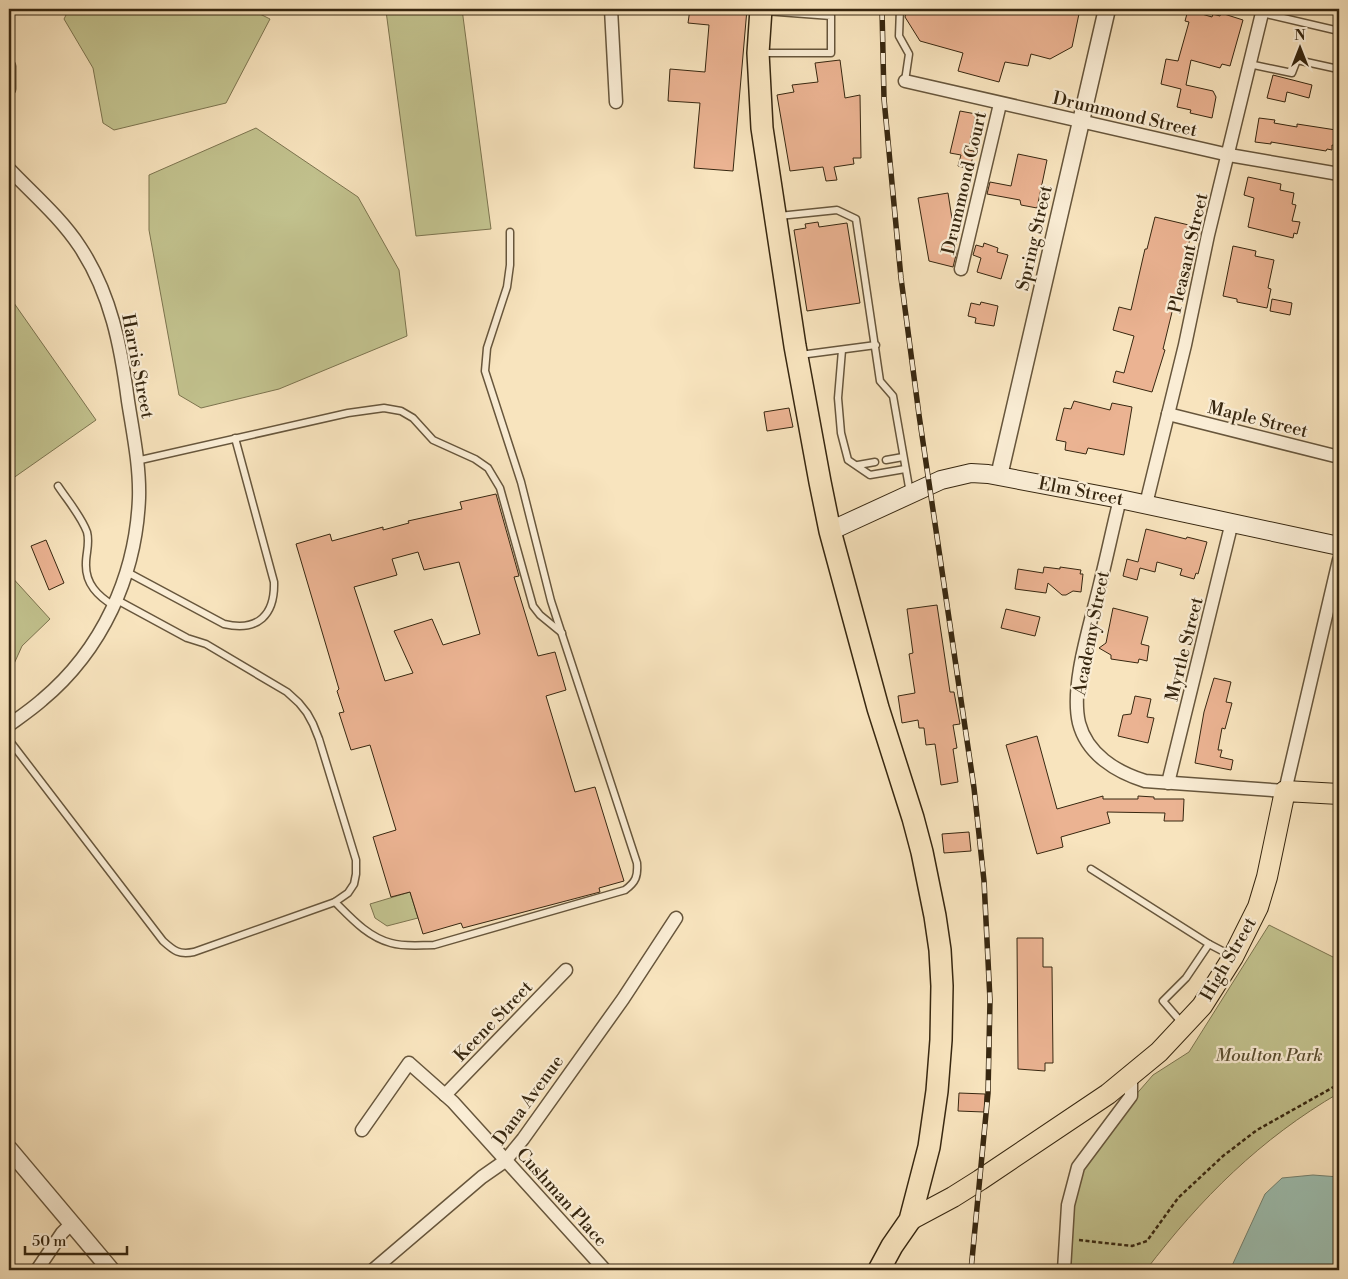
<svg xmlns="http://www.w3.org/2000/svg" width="1348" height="1279" font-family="'Libre Bodoni',serif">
<rect width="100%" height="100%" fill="#f8e4be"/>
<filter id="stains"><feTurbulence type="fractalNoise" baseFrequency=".004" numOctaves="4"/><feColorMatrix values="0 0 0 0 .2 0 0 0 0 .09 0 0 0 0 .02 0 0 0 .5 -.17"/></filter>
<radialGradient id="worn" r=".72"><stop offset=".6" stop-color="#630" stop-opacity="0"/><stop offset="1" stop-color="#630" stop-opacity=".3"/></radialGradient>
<g fill="#c2c28e" stroke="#7c744f">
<path d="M69 9H250L270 19 226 103 114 130 103 123 93 68 64 19Z"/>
<path d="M439 9H462L491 229 416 236 386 11Z"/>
<path d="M256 128 358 197 399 270 407 336 279 389 201 408 179 395 149 230V175Z"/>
<path d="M9 296 96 420 9 481Z"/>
<path d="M9 574 50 619 22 646 9 675Z"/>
<path d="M410 892 418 918 387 926 375 918 370 904Z"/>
<path d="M1269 925 1339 960V1093C1260 1139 1201 1198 1146 1270H1066L1073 1167 1153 1075 1189 1052Z"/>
</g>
<path fill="#9dbfb1" stroke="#748271" d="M1313 1175 1339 1177V1270H1230L1265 1194 1282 1178Z"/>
<g fill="#ebb392" stroke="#372710" fill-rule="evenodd">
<path d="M690 9H747L733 171 694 168 700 103 668 101 670 69 705 72 709 25 688 23Z"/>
<path d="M907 9H1080L1072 47 1050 59 1031 54 1028 66 1005 62 999 82 958 71 963 53 920 41 905 17Z"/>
<path d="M1188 10 1212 17 1213 14 1220 16 1221 13 1243 20 1230 66 1222 64 1220 68 1191 60 1186 85 1213 91 1216 97 1212 118 1190 113 1191 110 1177 107 1181 89 1161 84 1166 59 1178 61 1189 22 1185 21Z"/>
<path d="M840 60 845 98 860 95 861 158H853L854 164 834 167 837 180 826 181 823 167 790 171 777 95 794 92 792 85 818 82 815 63Z"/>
<path d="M1273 75 1312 85 1309 98 1287 92 1285 102 1267 98Z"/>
<path d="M960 111 976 114 968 150 974 151 970 169 958 166 961 155 950 153Z"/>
<path d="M1259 118 1275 120 1274 123 1297 127V124L1336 130 1338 132 1336 146 1332 145V150L1327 149 1326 151 1271 142V144L1255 142Z"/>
<path d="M1018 154 1047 160 1037 208 1021 205 1020 200 987 194 990 182 1011 186Z"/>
<path d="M1248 177 1281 184 1280 190 1294 193 1292 204 1296 205 1292 221 1300 222 1297 234 1294 233 1293 238 1248 227 1254 198 1244 195Z"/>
<path d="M948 193 957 251 953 267 929 261 918 198Z"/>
<path d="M1155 217 1193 226 1163 349 1165 350 1152 392 1113 382 1116 371 1124 373 1134 336 1113 330 1119 307 1131 310 1145 249H1147Z"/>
<path d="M818 222 819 227 847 223 860 303 807 311 794 230 806 228 805 224Z"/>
<path d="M984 243 998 248 997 252 1008 255 1001 279 977 272 981 258 973 255 976 245 983 247Z"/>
<path d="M1233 246 1256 251 1255 256 1274 260 1268 288 1271 289 1267 308 1237 302V299L1223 296Z"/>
<path d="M1272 299 1292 303 1290 315 1270 311Z"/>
<path d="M981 302 998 306 994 326 975 323 976 318 968 316 971 303 980 305Z"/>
<path d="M1074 401 1110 410 1112 403 1132 407 1124 455 1088 448 1086 454 1065 450 1066 442 1056 440 1064 408 1071 409Z"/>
<path d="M789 408 793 427 767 431 764 412Z"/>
<path d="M496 494 519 576 514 577 538 656 555 652 566 690 546 696 575 792 595 787 624 881 599 888 600 892 463 928 461 923 423 934 410 892 391 897 373 837 396 830 370 745 351 750 339 713 344 712 337 691 339 689 296 544 330 534 332 541 383 527V530L409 523 408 521 462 509 460 502ZM418 552 424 570 459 562 480 634 443 645 432 619 394 631 413 673 385 681 354 587 397 575 392 559Z"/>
<path d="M1146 529 1186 539 1187 537 1207 542 1198 574 1196 573 1194 579 1180 575 1182 569 1157 562 1155 572 1140 568 1137 580 1123 576 1127 559 1138 562Z"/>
<path d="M46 540 64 583 49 590 31 546Z"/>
<path d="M1044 567 1060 569V567L1081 570 1080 574H1083L1081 592 1073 591 1066 595H1062L1048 583 1046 593 1015 589 1018 569 1043 573Z"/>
<path d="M937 605 950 692H954L960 724 953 725 957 748 953 749 958 782 941 785 935 744 926 745 924 728H919L918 720 902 723 898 696 915 693 909 654 913 653 907 609Z"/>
<path d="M1113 608 1148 617 1141 644 1149 646 1147 661 1139 659 1138 663 1111 659V655L1099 648 1106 643Z"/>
<path d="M1006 609 1040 617 1035 636 1001 628Z"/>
<path d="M1214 678 1231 682 1226 702 1232 703 1225 729 1222 728 1218 750H1222L1220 757 1233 760 1231 770 1195 763 1204 712Z"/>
<path d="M1135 696 1151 699 1147 717 1154 718 1148 743 1118 736 1123 715 1131 714Z"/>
<path d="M1037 736 1057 809 1103 796V799H1138V796L1154 797V799H1184L1183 821H1164L1165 813 1107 812 1110 823 1061 837 1063 847 1037 854 1006 745Z"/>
<path d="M969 832 971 851 944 853 942 834Z"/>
<path d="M1017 938H1043V967H1052L1053 1063H1045V1071L1018 1069Z"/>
<path d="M959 1093 985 1094 984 1112 958 1111Z"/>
</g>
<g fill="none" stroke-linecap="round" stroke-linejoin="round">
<defs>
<g id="service">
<path d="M900 9 899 36 909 54 905 81"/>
<path d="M1262 13 1339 31"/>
<path d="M761 53H831V16L765 11"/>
<path d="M1249 64 1292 73 1297 60 1338 69"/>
<path d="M779 216 837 210 856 219 880 381 893 396 910 493"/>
<path d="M842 350 838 398 841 433 848 460 870 475 905 469"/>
<path d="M800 355 876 345"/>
<path d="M886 460 903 457"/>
<path d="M136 461 348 413 384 408 401 411 413 418 433 440 475 459 488 468 500 488 533 606 540 615 562 633"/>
<path d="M858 465 875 462"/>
<path d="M58 486C68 501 81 516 87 532 90 543 86 553 86 563 85 584 98 596 114 606"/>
<path d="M127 572 224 624C258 632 275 615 274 582L235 438"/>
<path d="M9 740 163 941C174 951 179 955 194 952L335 902 348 893 354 884 356 874V860L319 739 313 724 307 713 299 703 287 692 206 644 187 638 117 600"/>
<path d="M1091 869 1209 944 1230 955"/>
<path d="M335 902C352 919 368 937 391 943 405 947 420 945 434 945L625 890C636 882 638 876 637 863L551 601 521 482 485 371 487 348 507 287 510 265V232"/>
<path d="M1182 1023 1163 1001 1186 978 1209 944"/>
</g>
<g id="minor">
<path d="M611 9 616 102"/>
<path d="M9 66V89"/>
<path d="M905 81 1229 155 1339 174"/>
<path d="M9 169C33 194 61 218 80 247 111 294 121 347 128 401 133 433 140 466 139 498 136 576 102 650 42 700 32 709 20 717 9 725"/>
<path d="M961 269 1000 104"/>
<path d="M1168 414 1339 457"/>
<path d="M1120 499C1113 527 1107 556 1100 584 1091 623 1070 685 1079 723 1087 754 1116 772 1145 781L1285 791 1339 560"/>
<path d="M1146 504 1185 345 1208 235 1263 9"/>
<path d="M1168 783 1232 522"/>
<path d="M445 1095 566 970"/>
<path d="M362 1130 409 1063 453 1102 605 1270"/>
<path d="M37 1270 62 1233 72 1223"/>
<path d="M373 1270 482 1177 505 1161 523 1139 623 999 676 918"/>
<path d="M1064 1270 1068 1205 1078 1167 1131 1096V1075"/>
</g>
<g id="tertiary">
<path d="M999 476 1107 9"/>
<path d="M9 1149 111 1270"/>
</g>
<path id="secondary" d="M830 531 941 480 971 473 988 474 1120 499 1339 546"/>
<path id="primary" d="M910 1220 953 1197 980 1180 1108 1094 1159 1052 1202 1006 1233 957 1258 907 1267 877 1285 791 1339 794"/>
<path id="trunk" d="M761 9 758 53 762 128 795 346 820 482 830 531 878 708 913 818 922 852 935 916 940 950 942 986 941 1040 937 1091 929 1147 910 1220 892 1246 879 1270"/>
</defs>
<use href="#service" stroke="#67563c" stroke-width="9"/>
<use href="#minor" stroke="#67563c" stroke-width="15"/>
<use href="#tertiary" stroke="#67563c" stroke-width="19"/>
<use href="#secondary" stroke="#372710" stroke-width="20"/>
<use href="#primary" stroke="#372710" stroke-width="22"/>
<use href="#trunk" stroke="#372710" stroke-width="24"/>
<path stroke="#372710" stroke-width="2.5" stroke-dasharray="4 2.5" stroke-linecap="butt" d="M1079 1240 1132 1246 1147 1241 1178 1198 1223 1156 1257 1130 1339 1084"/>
<use href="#service" stroke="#faedd5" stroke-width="6"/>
<use href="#minor" stroke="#faedd5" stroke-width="12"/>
<use href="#tertiary" stroke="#faedd5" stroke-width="16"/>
<use href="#secondary" stroke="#faedd5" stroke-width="18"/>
<use href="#primary" stroke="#f8e4be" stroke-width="20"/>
<use href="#trunk" stroke="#f8e4be" stroke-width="21"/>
<defs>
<path id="rail" d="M882 9 884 99 901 278 919 415 974 788 984 881 990 1000 988 1093 971 1270"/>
</defs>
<use href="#rail" stroke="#372710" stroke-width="5.5"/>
<use href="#rail" stroke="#faedd5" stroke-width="4" stroke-dasharray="11" stroke-linecap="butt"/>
</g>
<g text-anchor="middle" stroke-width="4.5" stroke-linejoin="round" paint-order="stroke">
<g font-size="18" fill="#372710" stroke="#faedd5">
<text transform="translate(1125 114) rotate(13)" y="6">Drummond Street</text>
<text transform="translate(964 183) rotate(-77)" y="6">Drummond Court</text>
<text transform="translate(1034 238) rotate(-77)" y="6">Spring Street</text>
<text transform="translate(1188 253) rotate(-77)" y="6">Pleasant Street</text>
<text transform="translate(138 366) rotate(79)" y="6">Harris Street</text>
<text transform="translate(1258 419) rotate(14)" y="6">Maple Street</text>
<text transform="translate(1081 491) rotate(11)" y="6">Elm Street</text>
<text transform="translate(1091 633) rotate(-79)" y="6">Academy Street</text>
<text transform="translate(1184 649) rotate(-76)" y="6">Myrtle Street</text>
<text transform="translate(1228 959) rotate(-60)" y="6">High Street</text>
<text transform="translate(493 1021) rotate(-46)" y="6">Keene Street</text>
<text transform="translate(528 1100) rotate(-54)" y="6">Dana Avenue</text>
<text transform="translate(562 1197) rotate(48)" y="6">Cushman Place</text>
</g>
<g font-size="18" font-style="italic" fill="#5a4e30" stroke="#faedd5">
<text x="1269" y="1061">Moulton Park</text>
</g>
</g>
<rect width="1348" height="1279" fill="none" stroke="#f8e4be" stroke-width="30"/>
<rect x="10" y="10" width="1328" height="1259" fill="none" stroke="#372710" stroke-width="2.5"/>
<rect x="15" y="15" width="1318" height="1249" fill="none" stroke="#372710"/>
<g transform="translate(1300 48)" stroke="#faedd5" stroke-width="4" paint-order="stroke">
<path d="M0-4L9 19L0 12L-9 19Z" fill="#372710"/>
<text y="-8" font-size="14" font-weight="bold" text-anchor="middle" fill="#372710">N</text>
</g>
<path d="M25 1246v8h102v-8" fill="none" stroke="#372710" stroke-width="2.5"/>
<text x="32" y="1246" font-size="15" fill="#372710" stroke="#faedd5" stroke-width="4" paint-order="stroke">50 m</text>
<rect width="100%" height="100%" filter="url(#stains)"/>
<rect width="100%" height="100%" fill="url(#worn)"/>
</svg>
